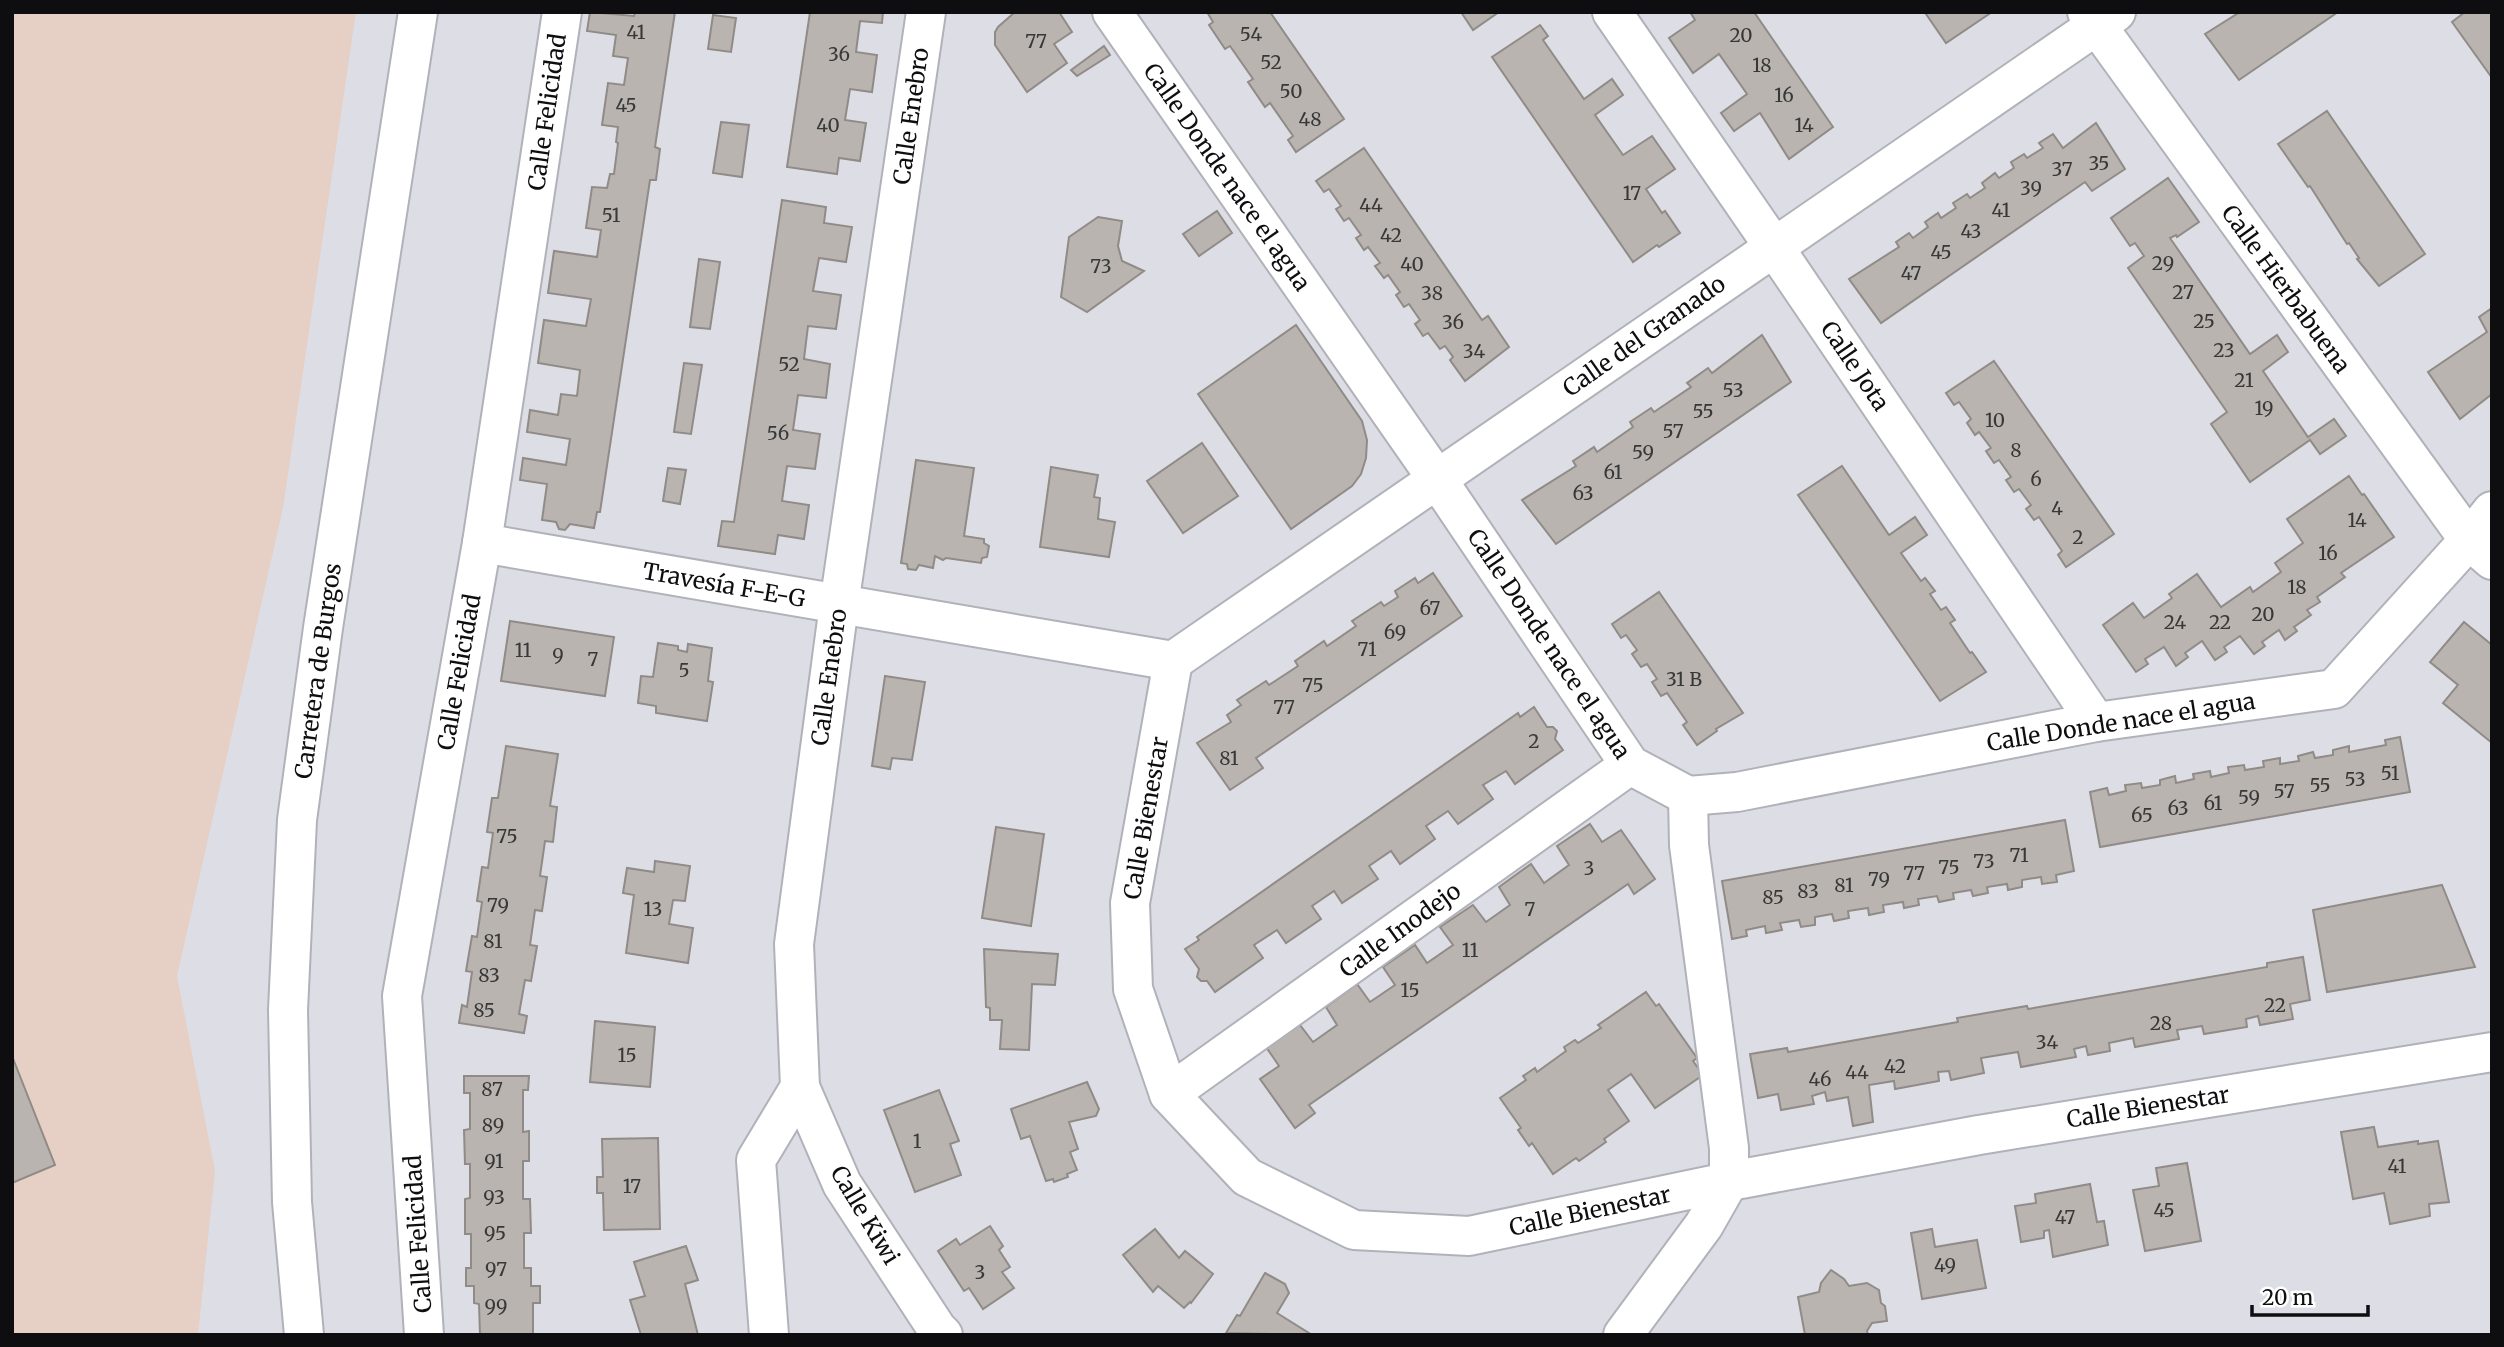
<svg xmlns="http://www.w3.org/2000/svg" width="2504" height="1347" font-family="Merriweather,serif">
<rect width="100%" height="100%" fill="#dddee5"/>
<path fill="#e6cfc4" d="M12 12H356L283 508 177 976 215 1171 198 1335H12Z"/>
<g fill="#b9b4af" stroke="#908b86" stroke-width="2">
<path d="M590 12 634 16 635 12H675L655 147 660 149 656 180H650L600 512H597L594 528 570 524 565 530 559 529 556 522 542 520 547 484 520 480 523 458 566 465 570 439 527 432 530 410 558 415 561 394 577 396 580 370 538 363 544 320 586 326 591 299 548 293 554 251 597 257 601 230 586 228 592 187 607 188 610 174H614L618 143 616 142 618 127 602 125 608 83 624 85 628 58 613 56 616 35 587 31Z"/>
<path d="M810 12H883L882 23 860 21 856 52 877 55 872 92 850 89 845 120 866 123 860 161 839 158 837 174 787 167Z"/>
<path d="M1015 12H1059L1072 32 1054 44 1067 63 1027 92 995 45V32L998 27Z"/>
<path d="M1207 12H1270L1344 119 1296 152 1288 140 1293 136 1270 103 1265 107 1248 82 1253 79 1230 46 1225 49 1209 25 1213 22Z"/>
<path d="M1461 12H1499L1473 30Z"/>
<path d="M1690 12H1754L1833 127 1789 159 1760 113 1734 131 1721 113 1747 94 1719 54 1693 73 1669 38 1695 20Z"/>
<path d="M1929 12H1992L1946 43 1926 14Z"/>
<path d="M2240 12H2338L2239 80 2205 34Z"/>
<path d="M2465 12H2492V78L2452 22Z"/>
<path d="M713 15 736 18 731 52 708 49Z"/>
<path d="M1540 25 1548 36 1543 40 1584 99 1612 79 1623 95 1595 115 1623 155 1652 136 1675 169 1646 189 1662 213 1665 211 1680 233 1659 247 1657 245 1633 262 1492 57Z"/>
<path d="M1104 46 1110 55 1077 76 1071 70Z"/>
<path d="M2327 111 2425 254 2379 286 2357 259 2359 258 2349 243 2347 244 2310 186 2308 187 2278 144Z"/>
<path d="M721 122 749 125 742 177 713 173Z"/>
<path d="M2096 123 2125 169 2092 191 2085 182 1881 323 1849 279 1899 247 1896 242 1909 233 1913 238 1928 227 1925 222 1938 213 1941 218 1956 208 1953 203 1967 194 1970 198 1985 188 1982 183 1995 173 1999 178 2014 168 2011 162 2024 154 2027 158 2043 148 2039 143 2053 134 2063 148Z"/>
<path d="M1364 148 1482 320 1488 316 1509 347 1465 381 1450 360 1453 357 1445 346 1440 349 1428 333 1423 336 1415 324 1420 320 1409 304 1404 307 1396 295 1400 292 1388 275 1384 278 1375 266 1380 263 1368 247 1364 250 1356 238 1361 235 1349 218 1344 221 1336 209 1341 206 1329 189 1324 192 1316 181Z"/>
<path d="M2168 178 2199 222 2177 237 2176 235 2170 238 2250 354 2277 335 2288 352 2263 371 2308 437 2334 419 2346 436 2320 454 2310 440 2250 482 2211 424 2227 412 2128 268 2144 256 2135 243 2130 246 2111 218Z"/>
<path d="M782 200 826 207 824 223 852 227 846 262 819 258 813 291 841 295 836 329 808 326 804 359 830 364 826 398 798 395 793 430 820 434 815 469 787 466 782 501 809 505 804 539 778 535 775 554 718 546 722 521 734 522Z"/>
<path d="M1217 211 1232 233 1199 256 1183 234Z"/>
<path d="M1098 217 1122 221 1118 246 1122 261 1144 271 1087 312 1061 297 1069 237Z"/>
<path d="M699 259 720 262 710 329 690 327Z"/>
<path d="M2492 308V394L2460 419 2428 372 2487 332 2479 317Z"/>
<path d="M1296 325 1362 421 1367 440 1366 458 1361 474 1352 486 1291 529 1198 394Z"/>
<path d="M1762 335 1791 382 1556 544 1522 500 1576 466 1573 461 1594 447 1597 452 1633 427 1630 422 1651 408 1654 412 1691 387 1687 383 1708 368 1712 373Z"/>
<path d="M1994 361 2114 534 2066 567 2058 555 2062 551 2039 517 2034 520 2026 509 2031 505 2019 489 2014 492 2006 480 2011 477 1999 460 1994 463 1986 451 1991 448 1979 432 1975 435 1967 423 1971 419 1959 402 1954 405 1946 393Z"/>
<path d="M684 363 702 365 691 434 674 432Z"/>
<path d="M1202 443 1238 496 1183 533 1147 481Z"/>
<path d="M916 460 974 468 964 536 984 539V543L989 546 987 557 982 558 981 563 946 558 943 560 935 556 933 568 919 565 916 570 908 569 907 564 901 563Z"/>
<path d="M1842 466 1889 535 1915 517 1927 535 1901 553 1921 581 1925 578 1935 591 1930 594 1941 610 1946 607 1955 620 1950 623 1970 653 1972 652 1986 672 1940 701 1798 495Z"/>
<path d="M1051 467 1098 475 1094 497 1100 498 1098 519 1115 522 1109 557 1040 547Z"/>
<path d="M668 468 686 470 680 504 663 501Z"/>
<path d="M2349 476 2362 495 2364 494 2394 537 2341 573 2345 577 2317 597 2320 602 2307 610 2311 615 2294 627 2297 631 2285 640 2279 630 2262 642 2265 646 2254 654 2240 636 2224 647 2227 652 2215 660 2202 641 2185 653 2188 657 2176 666 2164 647 2145 659 2148 664 2136 672 2103 625 2133 603 2144 618 2172 598 2169 594 2197 574 2221 607 2250 587 2253 592 2281 572 2275 563 2303 543 2287 519Z"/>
<path d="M1433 573 1462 616 1256 758 1263 768 1230 790 1197 743 1231 722 1227 715 1241 705 1237 700 1266 681 1269 685 1298 666 1295 661 1324 641 1327 646 1356 626 1352 621 1381 602 1384 606 1398 597 1395 591 1415 578 1418 583Z"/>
<path d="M1659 592 1743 713 1716 729 1717 731 1697 745 1683 725 1687 722 1667 693 1661 696 1652 682 1657 679 1647 664 1641 667 1632 654 1637 650 1626 635 1621 638 1612 624Z"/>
<path d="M510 621 614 637 605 696 501 681Z"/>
<path d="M2464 622 2492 645V743L2443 703 2458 685 2430 662Z"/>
<path d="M658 643 678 646V650L687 652 688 644 712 648 708 681 713 682 707 721 656 713V706L638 703 641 676 653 677Z"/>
<path d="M885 676 925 682 912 760 892 758 890 769 872 766Z"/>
<path d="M1534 707 1547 727H1553L1557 731 1555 739 1563 750 1515 784 1506 771 1483 785 1493 799 1458 824 1448 811 1426 826 1435 839 1400 864 1391 851 1369 866 1378 879 1342 903 1334 891 1312 906 1321 919 1286 943 1277 930 1254 945 1263 958 1215 992 1207 981H1201L1197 977 1199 969 1185 949 1199 940 1197 937 1518 713 1520 717Z"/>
<path d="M2400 737 2410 792 2100 847 2090 792 2107 788 2109 795 2126 791 2125 785 2141 783 2142 788 2160 785V780L2175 776 2176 783 2194 779 2193 774 2210 771 2211 777 2229 773 2228 767 2244 765 2245 770 2264 767 2263 761 2280 758V764L2299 761 2298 756 2313 752 2315 758 2333 755V750L2349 746V752L2386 745 2385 740Z"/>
<path d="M506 746 558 754 550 806 557 807 553 842 545 841 540 876 547 877 542 911 535 910 530 945 537 946 531 981 525 980 519 1014 527 1016 524 1033 459 1023 462 1005 467 1007 472 972 466 971 472 936 477 937 482 902 477 901 482 867 488 868 493 833 487 832 492 798H498Z"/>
<path d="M2065 820 2074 871 2056 875 2057 882 2042 884 2041 877 2022 880V887L2008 890 2007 884 1987 887 1988 893 1973 896 1971 890 1953 893 1954 899 1939 902 1937 896 1918 899 1919 905 1904 908 1903 902 1883 905 1884 912 1869 915 1868 908 1848 911 1849 918 1834 921 1832 914 1815 917V925L1801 927 1799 920 1780 923 1782 930 1766 933 1765 926 1746 930 1747 936 1732 939 1722 881Z"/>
<path d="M1590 824 1602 842 1621 830 1655 879 1634 894 1628 884 1309 1105 1315 1113 1295 1128 1260 1079 1279 1066 1266 1047 1300 1025 1313 1042 1337 1025 1326 1007 1357 984 1370 1002 1395 985 1383 967 1415 945 1427 963 1453 945 1440 927 1473 905 1486 922 1510 905 1499 887 1531 864 1544 883 1569 865 1557 846Z"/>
<path d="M996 827 1044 834 1031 926 982 918Z"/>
<path d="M655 861 690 866 685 901 673 900 669 924 693 928 688 963 626 953 634 895 623 893 627 868 654 872Z"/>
<path d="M2442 885 2475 967 2327 992 2313 910Z"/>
<path d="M984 949 1058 954 1055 985 1032 984 1029 1050 1000 1049 1002 1020H990V1008L986 1007Z"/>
<path d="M2303 957 2310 1000 2290 1004 2293 1019 2260 1025 2258 1016 2246 1019 2247 1027 2204 1034 2202 1026 2177 1030 2179 1039 2135 1047 2133 1038 2109 1043 2110 1051 2088 1055 2086 1046 2074 1049 2076 1057 2021 1067 2018 1052 1981 1058 1984 1073 1951 1080 1949 1071 1938 1072 1939 1081 1895 1089 1894 1081 1869 1085 1873 1122 1853 1126 1848 1097 1827 1101 1825 1092 1812 1096 1814 1104 1781 1110 1778 1094 1758 1098 1750 1054 1787 1048 1788 1052 1958 1022 1957 1018 2027 1006 2028 1009 2267 967V963Z"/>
<path d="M1646 992 1656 1006 1659 1004 1697 1058 1693 1061 1703 1075 1655 1108 1631 1074 1608 1090 1629 1121 1604 1139 1606 1142 1579 1161 1576 1158 1553 1174 1532 1143 1529 1146 1518 1130 1521 1128 1500 1098 1526 1080 1523 1076 1535 1068 1537 1072 1566 1051 1564 1047 1575 1040 1578 1043 1601 1028 1598 1025Z"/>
<path d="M595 1021 655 1027 650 1087 590 1082Z"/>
<path d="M12 1056 55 1165 12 1183Z"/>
<path d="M464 1076H529L528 1090H523V1132L529 1131V1161H523V1199H530L531 1233H524V1268H531V1286H540V1303H533V1335H480L479 1304 474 1303V1286H466V1268H471V1234H465V1199L470 1198V1164H465L464 1130 470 1129V1093H464Z"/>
<path d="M1087 1082 1099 1109 1096 1116 1069 1122 1078 1149 1070 1152 1077 1170 1067 1174 1068 1177 1054 1182 1053 1179 1046 1181 1030 1136 1021 1139 1011 1109Z"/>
<path d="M939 1090 959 1141 950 1144 961 1175 915 1192 884 1110Z"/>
<path d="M2374 1127 2378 1147 2418 1141V1144L2438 1141 2449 1202 2429 1204 2430 1216 2390 1224 2384 1193 2353 1199 2341 1132Z"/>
<path d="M658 1138 660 1229 604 1230 603 1193H597V1177H603L602 1139Z"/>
<path d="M2187 1163 2201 1241 2145 1251 2133 1190 2159 1186 2156 1168Z"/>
<path d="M2090 1184 2097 1222 2104 1221 2108 1245 2053 1257 2049 1230 2044 1231V1238L2021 1242 2015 1206 2036 1203 2035 1194Z"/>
<path d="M990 1226 1003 1246 999 1250 1010 1267 1002 1272 1014 1288 983 1309 969 1288 964 1291 938 1251 956 1239 960 1245Z"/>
<path d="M1155 1229 1179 1258 1185 1251 1213 1274 1191 1303 1190 1302 1184 1308 1158 1286 1153 1292 1123 1255Z"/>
<path d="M1932 1229 1935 1247 1977 1240 1986 1288 1922 1299 1911 1233Z"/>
<path d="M686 1246 698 1280 685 1284 698 1335H641L630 1300 645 1296 634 1262Z"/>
<path d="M1831 1270 1844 1279 1849 1286 1867 1283 1879 1290 1881 1303 1885 1306 1887 1321 1872 1323 1867 1331 1868 1335H1805L1798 1297 1819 1292 1821 1283Z"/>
<path d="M1265 1273 1285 1284 1289 1293 1277 1313 1312 1335 1226 1333 1237 1315 1240 1316Z"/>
</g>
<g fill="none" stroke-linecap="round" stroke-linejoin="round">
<defs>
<g id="minor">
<path d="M1112 12 1437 479 1630 765 1688 796 1737 792 2096 722 2334 689 2469 540 2492 511"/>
<path d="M1612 12 1774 247 2096 722"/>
<path d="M2087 12 2469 540 2492 560"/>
<path d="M482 543 1173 661"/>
<path d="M1173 661 1130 903 1133 989 1169 1094 1247 1177 1354 1230 1469 1236 1741 1179 1979 1135 2492 1052"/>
<path d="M1173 661 2116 12"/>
<path d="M800 1087 842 1184 937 1329 943 1335"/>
<path d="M1169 1094 1630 765"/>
<path d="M424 1335 402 996 482 543 562 12"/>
<path d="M769 1335 756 1160 800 1087 794 944 839 605 926 12"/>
<path d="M1623 1335 1704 1225 1729 1181V1148L1689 845 1688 796"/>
</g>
<path id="highway" d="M304 1335 292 1202 288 1010 297 820 323 628 418 12"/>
</defs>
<use href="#minor" stroke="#b1b2b9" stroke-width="42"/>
<use href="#highway" stroke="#b1b2b9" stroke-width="42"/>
<use href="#minor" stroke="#fff" stroke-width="38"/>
<use href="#highway" stroke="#fff" stroke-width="38"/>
</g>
<g text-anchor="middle" stroke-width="6" stroke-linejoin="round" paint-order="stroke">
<g font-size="19" fill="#393838">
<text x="636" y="39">41</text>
<text x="1251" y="41">54</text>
<text x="1741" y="42">20</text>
<text x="1036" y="48">77</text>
<text x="839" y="61">36</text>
<text x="1271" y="69">52</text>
<text x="1762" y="72">18</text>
<text x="1291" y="98">50</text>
<text x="1784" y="102">16</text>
<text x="626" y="112">45</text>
<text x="1310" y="126">48</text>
<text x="828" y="132">40</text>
<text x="1804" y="132">14</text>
<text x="2099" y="170">35</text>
<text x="2062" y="176">37</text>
<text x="2031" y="195">39</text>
<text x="1632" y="200">17</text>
<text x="1371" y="212">44</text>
<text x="2001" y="217">41</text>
<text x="611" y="222">51</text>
<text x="1971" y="238">43</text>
<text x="1391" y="242">42</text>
<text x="1941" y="259">45</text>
<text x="2163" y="270">29</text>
<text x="1412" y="271">40</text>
<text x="1101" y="273">73</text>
<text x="1911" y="280">47</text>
<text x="2183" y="299">27</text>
<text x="1432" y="300">38</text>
<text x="2204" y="328">25</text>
<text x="1453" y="329">36</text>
<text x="2224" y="357">23</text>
<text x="1474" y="358">34</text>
<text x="789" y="371">52</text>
<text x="2244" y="387">21</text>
<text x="1733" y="397">53</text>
<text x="2264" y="415">19</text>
<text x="1703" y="418">55</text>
<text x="1995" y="427">10</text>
<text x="1673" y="438">57</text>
<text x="778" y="440">56</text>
<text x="2016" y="457">8</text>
<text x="1643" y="459">59</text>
<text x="1613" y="479">61</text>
<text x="2036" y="486">6</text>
<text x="1583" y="500">63</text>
<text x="2057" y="515">4</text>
<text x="2357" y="527">14</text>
<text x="2078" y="544">2</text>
<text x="2328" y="560">16</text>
<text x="2297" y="594">18</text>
<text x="1430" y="615">67</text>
<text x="2263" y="621">20</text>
<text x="2175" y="629">24</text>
<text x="2220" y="629">22</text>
<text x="1395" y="639">69</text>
<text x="1367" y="656">71</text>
<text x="523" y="657">11</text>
<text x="558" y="662">9</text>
<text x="593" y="666">7</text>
<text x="684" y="677">5</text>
<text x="1684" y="686">31 B</text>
<text x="1313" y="692">75</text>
<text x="1284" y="714">77</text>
<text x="1534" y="748">2</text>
<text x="1229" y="765">81</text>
<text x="2390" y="780">51</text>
<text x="2355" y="786">53</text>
<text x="2320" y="792">55</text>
<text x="2284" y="798">57</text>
<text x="2249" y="804">59</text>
<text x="2213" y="810">61</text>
<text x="2178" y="815">63</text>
<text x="2142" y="822">65</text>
<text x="507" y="843">75</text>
<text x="2019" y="862">71</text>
<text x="1984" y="868">73</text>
<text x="1949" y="874">75</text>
<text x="1589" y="875">3</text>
<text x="1914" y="880">77</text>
<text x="1879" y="886">79</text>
<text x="1844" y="892">81</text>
<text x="1808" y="898">83</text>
<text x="1773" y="904">85</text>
<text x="498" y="912">79</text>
<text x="653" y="916">13</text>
<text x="1530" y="916">7</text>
<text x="493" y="948">81</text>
<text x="1470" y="957">11</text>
<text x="489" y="982">83</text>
<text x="1410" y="997">15</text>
<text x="2275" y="1012">22</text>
<text x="484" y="1017">85</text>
<text x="2161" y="1030">28</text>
<text x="2047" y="1049">34</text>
<text x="627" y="1062">15</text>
<text x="1895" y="1073">42</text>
<text x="1857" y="1079">44</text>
<text x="1820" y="1086">46</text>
<text x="492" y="1096">87</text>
<text x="493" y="1132">89</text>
<text x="917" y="1148">1</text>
<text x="494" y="1168">91</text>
<text x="2397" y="1173">41</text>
<text x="632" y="1193">17</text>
<text x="494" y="1204">93</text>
<text x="2164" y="1217">45</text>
<text x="2065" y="1224">47</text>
<text x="495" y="1240">95</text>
<text x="1945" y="1272">49</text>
<text x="496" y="1276">97</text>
<text x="980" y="1279">3</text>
<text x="496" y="1313">99</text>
</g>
<g font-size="23" fill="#0e0e11" stroke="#fff">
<text transform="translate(547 112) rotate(-82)" y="8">Calle Felicidad</text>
<text transform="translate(911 116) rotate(-82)" y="8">Calle Enebro</text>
<text transform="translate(1227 177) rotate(55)" y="8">Calle Donde nace el agua</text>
<text transform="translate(2286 289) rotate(54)" y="8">Calle Hierbabuena</text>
<text transform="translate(1644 336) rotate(-35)" y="8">Calle del Granado</text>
<text transform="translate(1855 366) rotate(56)" y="8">Calle Jota</text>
<text transform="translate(724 585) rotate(10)" y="8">Travesía F-E-G</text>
<text transform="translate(1549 644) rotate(56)" y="8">Calle Donde nace el agua</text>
<text transform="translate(318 671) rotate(-82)" y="8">Carretera de Burgos</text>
<text transform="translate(459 672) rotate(-80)" y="8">Calle Felicidad</text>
<text transform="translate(829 677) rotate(-82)" y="8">Calle Enebro</text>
<text transform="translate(2121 722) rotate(-9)" y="8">Calle Donde nace el agua</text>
<text transform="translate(1146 818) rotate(-80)" y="8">Calle Bienestar</text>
<text transform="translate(1400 930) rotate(-36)" y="8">Calle Inodejo</text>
<text transform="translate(2148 1107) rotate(-9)" y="8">Calle Bienestar</text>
<text transform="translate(1590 1211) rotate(-12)" y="8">Calle Bienestar</text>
<text transform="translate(865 1215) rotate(59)" y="8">Calle Kiwi</text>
<text transform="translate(418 1234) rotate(-94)" y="8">Calle Felicidad</text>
</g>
</g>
<rect width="2504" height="1347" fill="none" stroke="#0e0e11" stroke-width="28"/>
<path d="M2252 1305v10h116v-10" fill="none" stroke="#0e0e11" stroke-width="3.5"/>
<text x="2262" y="1305" font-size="21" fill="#0e0e11" stroke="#ffffff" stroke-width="5" paint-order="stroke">20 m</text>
</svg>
